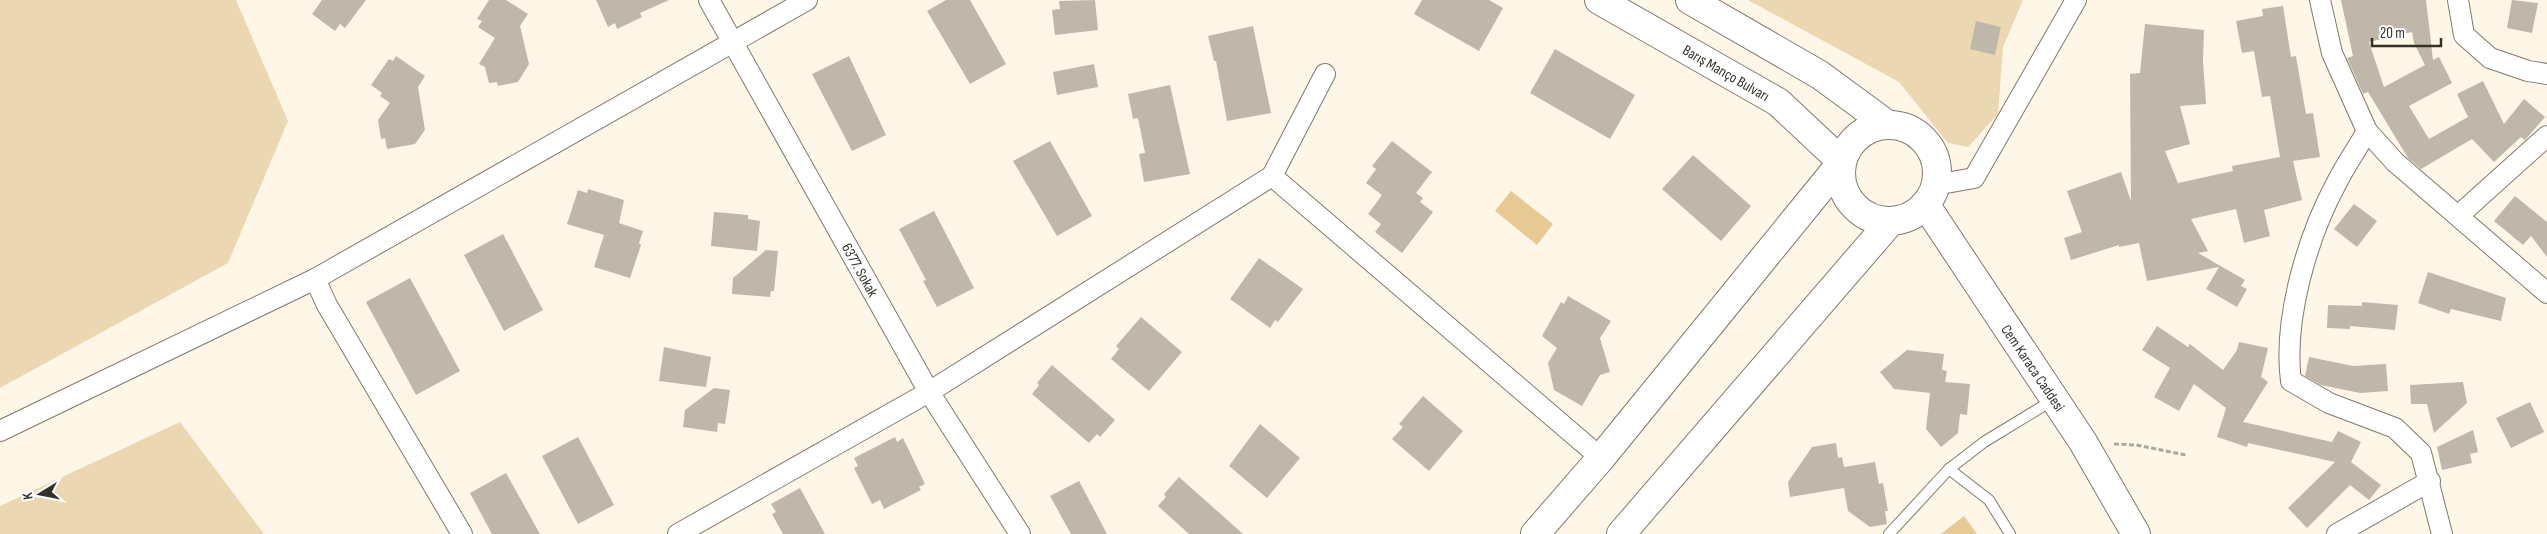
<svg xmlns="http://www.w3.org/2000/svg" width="2547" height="534" font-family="'Sofia Sans Condensed',sans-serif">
<rect width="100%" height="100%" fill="#fef6e7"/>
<g fill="#ecd7b3">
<path d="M0 0H236L288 121 228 263 0 388Z"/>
<path d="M1748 0H2023L2003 47 1998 114 1968 147 1948 143 1899 82Z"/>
<path d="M180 422 264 534H0V506Z"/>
</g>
<g fill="#e7c993">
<path d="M1511 191 1553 224 1537 245 1495 211Z"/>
<path d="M1964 516 1977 534H1941Z"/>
</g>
<g fill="#bfb7a9" fill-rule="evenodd">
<path d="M322 0H366L345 28 340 24 335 31 312 14Z"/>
<path d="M489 0H506L528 14 520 26 529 64 518 82 498 86 497 82 489 83 485 67 479 64 495 38 478 27 482 21 477 19Z"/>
<path d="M596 0H669L640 13 642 17 617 29 615 23 608 27Z"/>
<path d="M946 0H970L1006 64 970 84 927 11Z"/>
<path d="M1095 0 1098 30 1055 35 1052 10 1060 9 1059 1Z"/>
<path d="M1422 0H1489L1503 8 1479 51 1414 14Z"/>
<path d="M2341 0H2426L2433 60 2439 57 2452 83 2409 106 2429 139 2468 117 2457 94 2483 81 2504 124 2524 99 2545 117 2525 140 2521 137 2494 162 2472 139 2421 169 2408 158 2368 92 2363 94 2347 58 2353 56ZM2412 32 2414 43 2425 65 2384 87 2369 42Z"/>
<path d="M2512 0 2538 3 2532 33 2507 28Z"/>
<path d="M2283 6 2291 57 2296 56 2306 114 2313 113 2320 157 2293 161 2302 200 2264 210 2270 236 2244 243 2236 209 2191 219 2208 251 2198 253 2245 280 2241 286 2247 289 2237 307 2206 289 2219 267 2147 281 2139 243 2119 247V245L2071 260 2064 238 2082 232 2067 191 2121 172 2131 201 2130 74 2140 73 2145 24 2204 30 2203 61 2206 104 2180 106 2190 144 2165 151 2178 183 2233 171 2232 166 2280 157 2270 96 2262 97 2254 51 2242 53 2236 21 2263 16 2262 9Z"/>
<path d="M1976 21 2001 27 1995 55 1970 49Z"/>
<path d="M1253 26 1271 113 1227 121 1216 61H1214L1208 36Z"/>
<path d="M1555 49 1635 95 1610 139 1530 93Z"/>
<path d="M396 56 425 76 418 87 425 130 415 144 387 149 385 138 381 139 378 120 390 103 380 96 382 93 371 85 389 59 393 61Z"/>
<path d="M849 56 886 135 852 151 812 74Z"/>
<path d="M1094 64 1098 87 1057 95 1053 72Z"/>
<path d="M1170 85 1190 174 1144 182 1139 154 1145 153 1138 118 1133 119 1128 94Z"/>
<path d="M1050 141 1092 216 1057 236 1013 161Z"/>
<path d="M1392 141 1432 172 1416 193 1423 198 1420 202 1433 212 1402 253 1375 232 1381 224 1368 214 1382 195 1366 183 1376 169 1372 166Z"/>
<path d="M1693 155 1751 206 1721 241 1662 189Z"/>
<path d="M588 189 624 200 619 223 643 231 639 243 641 245 630 278 594 267 604 235 567 224 578 190 587 193Z"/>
<path d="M2515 196 2547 222V257L2531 236 2523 245 2494 221Z"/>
<path d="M2354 204 2377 221 2357 247 2334 229Z"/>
<path d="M934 211 974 288 937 307 923 281 926 280 899 229Z"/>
<path d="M714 212 748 215V219L760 221 757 251 711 246Z"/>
<path d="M503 234 543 310 504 331 464 255Z"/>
<path d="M766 250 778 251 774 291H771L770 297 732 294 733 278Z"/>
<path d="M1259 258 1303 289 1278 322 1275 320 1270 328 1230 299Z"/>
<path d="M2428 272 2506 298 2501 321 2451 309 2449 314 2418 303Z"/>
<path d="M410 278 460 371 416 395 366 302Z"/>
<path d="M1568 296 1611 321 1600 338 1610 372 1600 375 1582 406 1554 390 1548 363 1557 348 1542 336 1561 302 1564 304Z"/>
<path d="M2362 302 2398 305 2395 330 2350 326V329L2327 328 2328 305 2362 306Z"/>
<path d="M1141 317 1182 352 1149 391 1111 359 1119 349 1116 346Z"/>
<path d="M2157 326 2188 347 2190 344 2223 370 2237 350 2239 342 2268 348 2261 377 2268 382 2243 422 2332 442 2338 431 2361 442 2351 462 2381 485 2369 500 2350 485 2307 528 2288 508 2335 462 2248 443 2247 447 2217 437 2226 408 2194 384 2179 411 2154 397 2170 368 2142 350Z"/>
<path d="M664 347 711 357 706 387 659 381Z"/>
<path d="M1907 350 1944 354 1942 370 1947 371 1945 382 1970 384 1967 415 1960 414 1958 433 1941 447 1926 429 1930 393 1894 389 1880 372Z"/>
<path d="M2309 357 2353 366 2386 364 2388 391 2360 393 2321 385 2305 376Z"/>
<path d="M1052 365 1115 420 1100 437 1097 434 1089 443 1032 394 1039 385 1037 383Z"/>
<path d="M2463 382 2467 403 2434 433 2427 404H2411L2410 385Z"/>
<path d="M714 388 730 390 725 424 718 423 717 432 683 427 685 410Z"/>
<path d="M1423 396 1463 431 1429 471 1392 439 1403 427 1399 424Z"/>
<path d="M2530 402 2544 432 2511 448 2496 418Z"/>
<path d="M1260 424 1300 458 1267 498 1229 466Z"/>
<path d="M2473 430 2478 452 2470 454 2472 463 2442 470 2437 447Z"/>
<path d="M578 437 614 505 578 524 542 456Z"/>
<path d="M895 437 897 442 903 438 925 484 919 487 921 490 884 509 880 500 872 504 854 468 858 466 854 458Z"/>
<path d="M1836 443 1838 458 1842 457 1844 467 1875 462 1879 484 1883 483 1888 511H1885L1887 524 1870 527 1848 511 1844 488 1790 497 1788 482 1812 447Z"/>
<path d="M506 473 540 534H492L470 493Z"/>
<path d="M1179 477 1243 534H1189L1158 506 1166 497 1164 494Z"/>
<path d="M1079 481 1107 534H1071L1050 496Z"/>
<path d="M800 488 825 534H783L772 514 776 512 771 504Z"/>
</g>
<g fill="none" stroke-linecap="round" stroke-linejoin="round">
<defs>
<g id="lane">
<path d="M1949 469 1989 500 2010 534"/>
<path d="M1889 534 1949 469 1984 442 2053 400"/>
</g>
<g id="street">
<path d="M709 0 929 392 1020 534"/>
<path d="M2320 0 2332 53 2367 131 2395 162 2547 293"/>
<path d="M2458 0 2464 35 2490 58 2528 71 2547 74"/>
<path d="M2367 131C2357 149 2345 166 2336 184 2307 238 2283 320 2291 381L2329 403 2395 428 2421 453 2442 534"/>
<path d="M1272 176 1325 74"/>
<path d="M1935 185 1974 178 2076 0"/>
<path d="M2458 216 2547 136"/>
<path d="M0 431 315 279"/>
<path d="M462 534 327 305 315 279 807 0"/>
<path d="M678 534 929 392 1272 176 1601 458"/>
<path d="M2337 534 2430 481"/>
</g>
<path id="secondary" d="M1925 204 2083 442 2136 534"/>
<g id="primary">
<path d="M1690 0 1820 75 1888 125"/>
<circle cx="1889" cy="173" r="48"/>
<path d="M1535 534 1601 458 1842 162 1778 102 1599 0"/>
<path d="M1621 534 1891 221"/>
</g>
</defs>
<use href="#lane" stroke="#81796c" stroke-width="12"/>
<use href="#street" stroke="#81796c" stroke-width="22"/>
<use href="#secondary" stroke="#81796c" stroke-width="30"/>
<use href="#primary" stroke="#81796c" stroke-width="30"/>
<path stroke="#aea89c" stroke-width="3" stroke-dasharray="5 2.5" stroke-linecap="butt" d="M2114 444 2136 445 2186 455"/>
<use href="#lane" stroke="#fff" stroke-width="10"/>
<use href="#street" stroke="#fff" stroke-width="20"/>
<use href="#secondary" stroke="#fff" stroke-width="28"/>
<use href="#primary" stroke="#fff" stroke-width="28"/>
</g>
<g text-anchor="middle" stroke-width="4" stroke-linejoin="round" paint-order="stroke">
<g font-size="15" fill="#34312b" stroke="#fff">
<text transform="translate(1726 73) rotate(30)" y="5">Barış Manço Bulvarı</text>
<text transform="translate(860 270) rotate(61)" y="5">6377. Sokak</text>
<text transform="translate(2033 368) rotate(56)" y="5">Cem Karaca Caddesi</text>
</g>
</g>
<g transform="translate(40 494) rotate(260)" stroke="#ffffff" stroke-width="4" paint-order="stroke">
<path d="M0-4L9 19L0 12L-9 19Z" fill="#34312b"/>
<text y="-8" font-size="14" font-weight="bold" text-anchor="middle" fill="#34312b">K</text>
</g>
<path d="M2372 38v8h69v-8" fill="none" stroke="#34312b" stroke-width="2.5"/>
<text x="2380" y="38" font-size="15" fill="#34312b" stroke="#ffffff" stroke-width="4" paint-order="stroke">20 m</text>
</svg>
